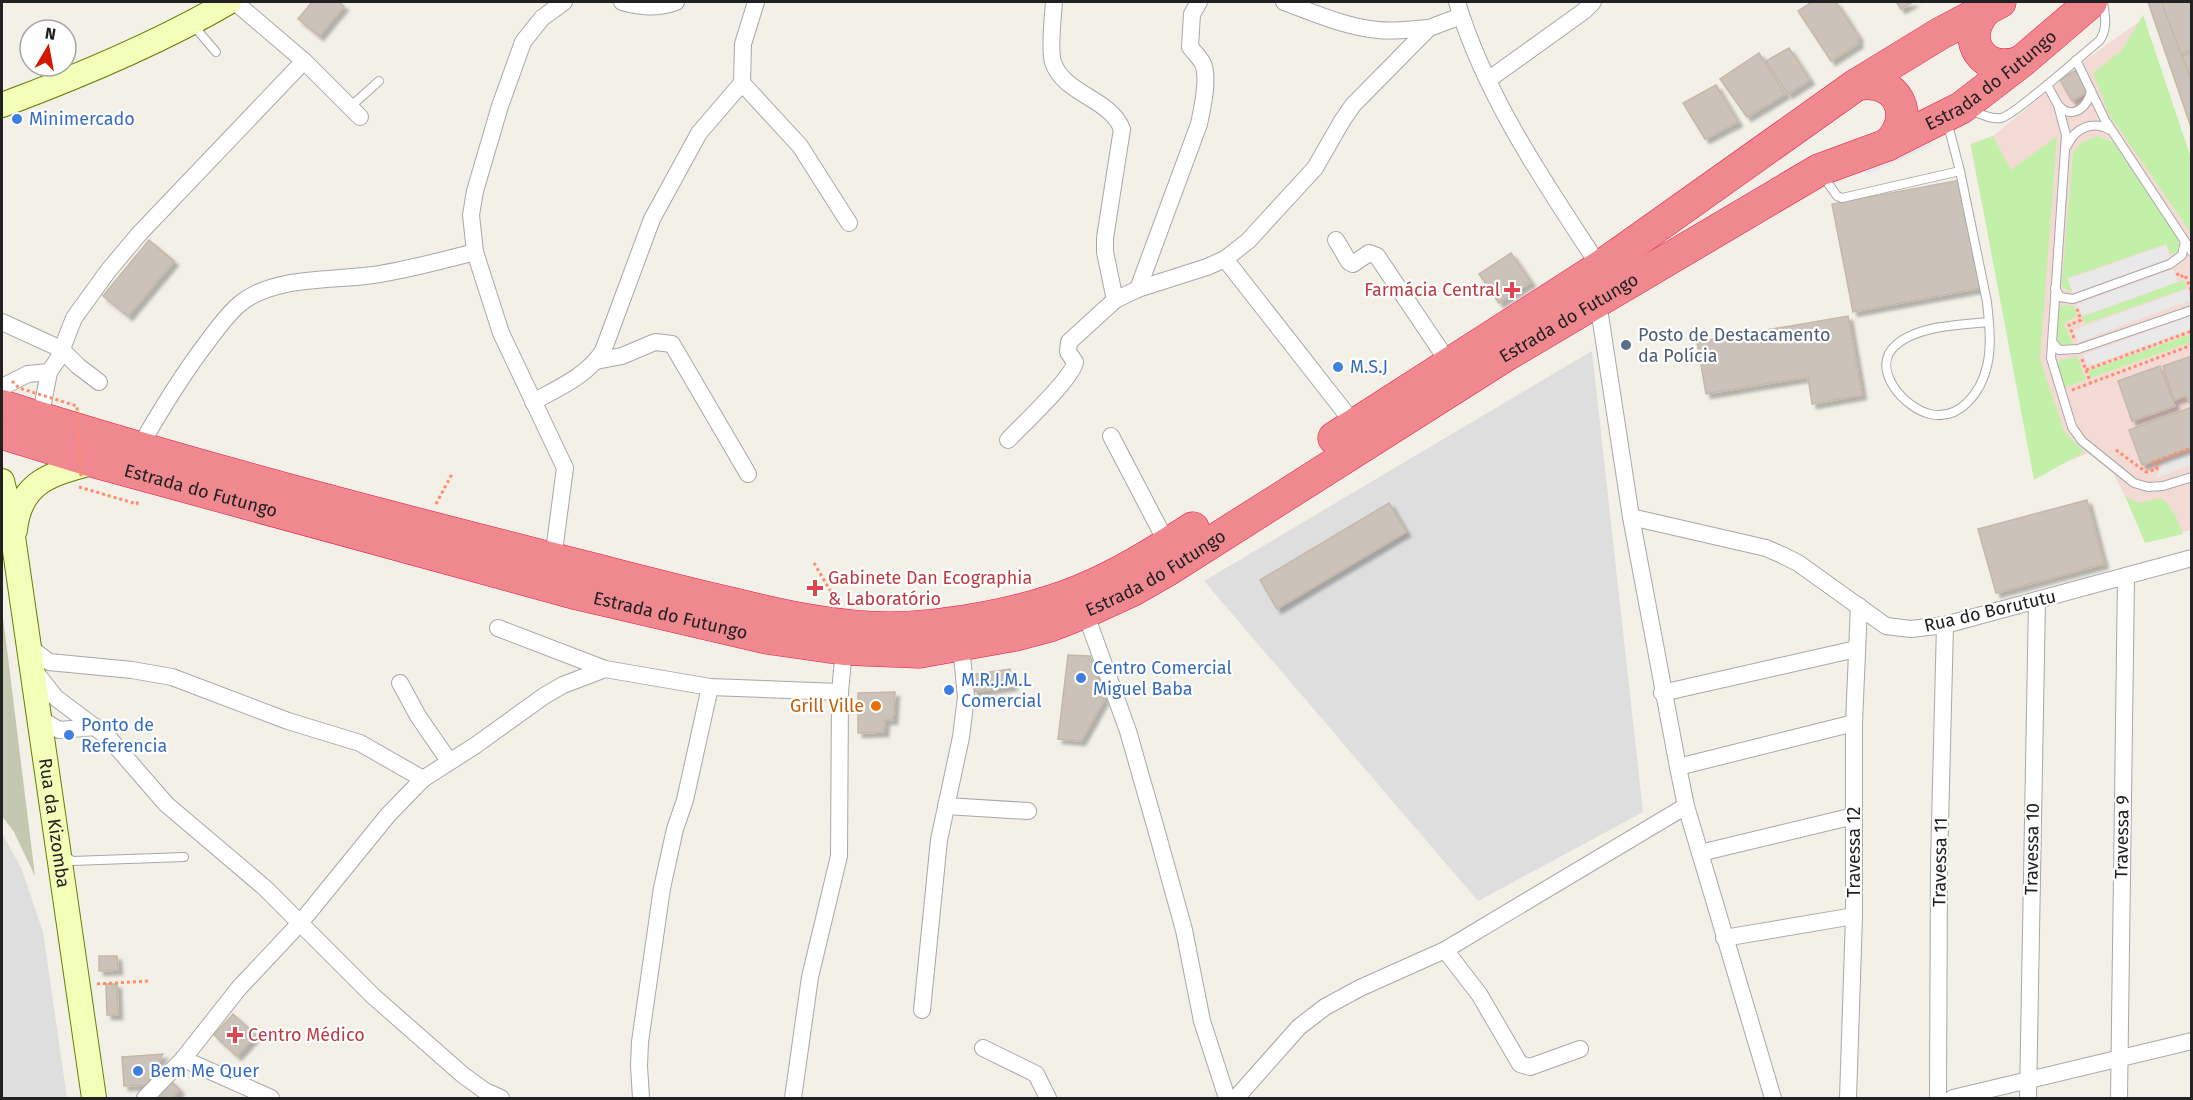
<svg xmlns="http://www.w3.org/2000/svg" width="2193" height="1100" font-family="'Fira Sans',sans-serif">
<defs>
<filter id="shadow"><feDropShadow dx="4.5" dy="4.5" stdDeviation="1.5" flood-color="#0004"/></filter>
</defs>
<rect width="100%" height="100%" fill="#f2f0e7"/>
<g fill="#dfdede">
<path d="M1592 351 1643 812 1478 901 1204 581Z"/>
<path d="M2 833 22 870 43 932 67 1098H2Z"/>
</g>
<path fill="#f4dad5" d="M2143 19 2191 162V530L2147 541 2114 474 2088 453 2036 475 1970 144 1994 135 2091 56Z"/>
<path fill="#c5c8b1" d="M2 609 35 876 14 832 2 816Z"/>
<g fill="#c3f0a9">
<path d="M2143 15 2191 158V233L2109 114 2093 73 2122 50Z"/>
<path d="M1993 136 2011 170 2057 136 2040 359 2064 431 2084 452 2034 480 1971 145Z"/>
<path d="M2097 136 2113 142 2176 236C2180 244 2181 252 2171 255L2166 244 2067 278 2072 292 2068 291 2062 286V281L2073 153 2082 142Z"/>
<path d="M2184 280 2187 288 2085 324 2082 317Z"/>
<path d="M2073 305 2077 316 2064 323 2073 344 2063 346 2056 340 2059 311 2061 306Z"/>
<path d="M2191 334V342L2091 378 2088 371Z"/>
<path d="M2077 356 2086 380 2063 388 2056 365 2058 361Z"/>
<path d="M2125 496 2138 503 2161 498C2173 506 2177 520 2183 534L2145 543Z"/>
</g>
<g fill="#e9e9e9">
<path d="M1930 139 1933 145 1867 175 1865 169Z"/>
<path d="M2166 245 2170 258 2073 293 2068 279Z"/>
<path d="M2173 269 2178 282 2082 316 2077 304Z"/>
<path d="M2187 289 2191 300 2078 342 2074 330Z"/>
<path d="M2191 316V329L2088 366 2083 355Z"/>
<path d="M2191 452V465L2156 478 2164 462Z"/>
</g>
<g fill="#cbc3b9" stroke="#c6b8a7" stroke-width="1.5" filter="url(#shadow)">
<path d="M312 2H338L344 6 319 36 298 19Z"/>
<path d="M1812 2H1836L1859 37 1857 40 1859 43 1831 61 1798 11Z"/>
<path d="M1896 2H1913L1901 9Z"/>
<path d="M2148 2H2192V130Z"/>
<path d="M2167 2H2192V50L2181 54 2162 4Z"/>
<path d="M1789 48 1810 80 1788 94 1766 61Z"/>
<path d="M2192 52V82L2182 56Z"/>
<path d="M1759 53 1785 94 1747 117 1720 79Z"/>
<path d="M2076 70 2089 91 2072 101 2060 80Z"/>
<path d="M1716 85 1738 122 1705 139 1683 103Z"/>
<path d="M1960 180 1981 288 1853 312 1832 204Z"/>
<path d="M149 240 174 261 128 316 103 296Z"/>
<path d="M1511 253 1531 282 1499 303 1479 274Z"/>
<path d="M1848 316 1862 395 1812 404 1808 377 1706 394 1697 342Z"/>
<path d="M2192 356V399L2188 400 2186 396 2174 400 2163 366Z"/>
<path d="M2160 366 2175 406 2132 421 2118 381Z"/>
<path d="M2192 407V447L2142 465 2129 430Z"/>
<path d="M2087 500 2104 564 1996 593 1978 529Z"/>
<path d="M1389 503 1406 532 1277 609 1260 580Z"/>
<path d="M1068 655 1090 656 1104 700 1081 741 1058 739Z"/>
<path d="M1010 669 1013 686 973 692 970 675Z"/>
<path d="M895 692 893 720H885L884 732 858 733V693Z"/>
<path d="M99 956H117L118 970 99 971Z"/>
<path d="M106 984H117L118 1015H107Z"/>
<path d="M233 1014 256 1035 237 1056 214 1035Z"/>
<path d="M163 1054 147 1085 124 1086 122 1057Z"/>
<path d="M170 1080 180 1090 172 1098H153Z"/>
</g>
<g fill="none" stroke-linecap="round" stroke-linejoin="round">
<defs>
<g id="lane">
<path d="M193 25 216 52"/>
<path d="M2076 60 2105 120 2192 252"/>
<path d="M2047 85 2058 105 2066 135 2051 358 2072 427 2082 441 2134 483 2148 487 2163 486 2192 477"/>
<path d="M2059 106C2073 121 2088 106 2091 91"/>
<path d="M350 107 379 81"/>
<path d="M1970 110C1979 113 1991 120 2001 118 2012 117 2086 52 2100 40 2108 27 2105 16 2103 2"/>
<path d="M1947 121 1960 171 1987 302C1989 322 1992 346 1987 366 1981 392 1960 421 1930 414 1904 408 1869 368 1896 345 1917 326 1962 324 1989 322"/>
<path d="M2067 146C2075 128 2092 120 2110 130"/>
<path d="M1823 176 1837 196 1842 198 1960 171"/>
<path d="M2055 288 2060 297 2073 299 2170 264 2182 255 2185 242"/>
<path d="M2052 342 2059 350 2078 349 2192 310"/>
<path d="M64 854 72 861 184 857"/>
</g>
<g id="street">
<path d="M235 2 304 61 360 117"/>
<path d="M622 2C641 7 656 9 676 2"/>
<path d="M756 2 743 44 742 83 800 146 849 223"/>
<path d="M1054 2C1053 16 1049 50 1053 62 1063 94 1110 98 1122 129L1105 238V252L1115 300"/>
<path d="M1284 2C1314 13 1346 27 1378 30 1394 32 1412 29 1429 28"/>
<path d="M1457 2C1485 96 1546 185 1600 267"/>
<path d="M1488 80 1584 11 1593 2"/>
<path d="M1336 240 1349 262 1353 264 1369 253 1377 256 1449 363"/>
<path d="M1225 259 1355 425"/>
<path d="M1138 289 1199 124C1202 110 1210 75 1202 62 1199 57 1194 52 1190 47L1192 14 1199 2"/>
<path d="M1598 302 1631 517 1678 767 1686 806 1773 1098"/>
<path d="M2 322 61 349 78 366 99 382"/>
<path d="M596 361 622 356 655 342 672 344 748 474"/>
<path d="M2 387 28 374 49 372 58 359 74 318 108 271 139 234 304 61"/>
<path d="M533 402C558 388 587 376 603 351L652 219 699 133 742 83"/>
<path d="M40 419 49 372"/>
<path d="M1111 436 1168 545"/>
<path d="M1008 440C1021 426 1073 378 1075 362L1068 352 1069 342 1115 300 1138 289 1207 267 1225 259 1248 241 1315 168 1342 121 1353 105 1429 28 1461 16"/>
<path d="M139 448C160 411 182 375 208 341 218 328 228 313 241 303 274 276 332 281 373 275 407 270 441 261 475 252"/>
<path d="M1631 517 1766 548 1782 555 1798 563 1886 626 1911 629 1945 625 2192 558"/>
<path d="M553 559 565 468 501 333 475 252 471 215 475 191 500 106 523 42 542 18 564 2"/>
<path d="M1085 612 1128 731 1158 836 1184 930 1202 1021 1227 1098"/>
<path d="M498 628 605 669 710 687 840 692"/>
<path d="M28 646 49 662 132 670 172 677 288 721 360 743 423 779"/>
<path d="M33 669 56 698 108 737 166 804 265 888 373 996 463 1075 485 1091 501 1098"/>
<path d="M400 683 418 716 449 761"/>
<path d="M1662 693 1856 649"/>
<path d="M39 718 59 730 96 727"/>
<path d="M1678 767 1854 723"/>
<path d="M946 806 1028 811"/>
<path d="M1700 853 1854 816"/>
<path d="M1724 938 1854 916"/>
<path d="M1445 950 1479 994 1520 1064 1530 1067 1580 1049"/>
<path d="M922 1010 939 840 961 737 966 697 961 646"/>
<path d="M983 1048 1036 1074 1048 1098"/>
<path d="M183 1059 271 1098"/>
<path d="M145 1098 183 1059 239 988 301 922 388 815 423 779 476 745 544 696 563 685 605 669"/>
<path d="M641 1098 639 1066 640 1042 662 888 675 829 685 800 710 687"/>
<path d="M793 1098 810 977 839 856 840 692 844 649"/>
<path d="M1236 1098 1299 1027 1325 1007 1360 988 1445 950 1686 806"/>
<path d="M1848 1098 1854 916V723L1859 606"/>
<path d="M1938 1098 1939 864 1945 625"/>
<path d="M1953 1098 2192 1041"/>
<path d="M2028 1098 2037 600"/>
<path d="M2119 1098 2126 576"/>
</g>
<g id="secondary">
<path d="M2 105C80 76 157 44 229 2"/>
<path id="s1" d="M2 481 9 509 94 1098"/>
<path d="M15 530C20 480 54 473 96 462"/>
</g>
<g id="highway">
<path d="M1987 9C1957 38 1984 78 2022 61"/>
<path d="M1856 85C1897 75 1918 117 1887 145"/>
<path d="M2 406C190 466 381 515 573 564 625 577 677 591 730 603 782 616 836 628 890 628 948 627 1025 613 1079 591 1119 575 1157 551 1193 528"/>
<path id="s2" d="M2 433 96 462 578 594 767 638 844 649 919 652 1015 635 1049 626 1085 612 1133 590 1166 571 1503 357 1819 170 1887 145 1961 108 2022 61 2091 2"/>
<path d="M1334 438 1600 267 1856 85 1941 33 2000 2"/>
</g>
</defs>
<use href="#lane" stroke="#a8a8a8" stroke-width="10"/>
<use href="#street" stroke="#a8a8a8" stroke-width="18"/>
<use href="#secondary" stroke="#638000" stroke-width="26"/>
<use href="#highway" stroke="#ed1747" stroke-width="33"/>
<g stroke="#ff8c6b" stroke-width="3" stroke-dasharray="3 3" stroke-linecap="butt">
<path d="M2177 273 2179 277 2185 275 2192 292"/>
<path d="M2074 338 2069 325 2081 320 2077 309"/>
<path d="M2082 359 2091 384"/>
<path d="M2086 370 2192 331"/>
<path d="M2072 390 2192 345"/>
<path d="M2116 450 2146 472 2157 469 2154 462 2192 448"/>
<path d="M79 487 137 504 138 499"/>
<path d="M436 504 452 474"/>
<path d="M814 563 831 592 833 601"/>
<path d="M97 984 149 981"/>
</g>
<use href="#lane" stroke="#fff" stroke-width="8"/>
<use href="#street" stroke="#fff" stroke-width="16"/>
<use href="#secondary" stroke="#f3ffb8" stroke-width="24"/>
<use href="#highway" stroke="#f0888f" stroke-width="32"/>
<path stroke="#ff8c6b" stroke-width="3" stroke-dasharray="3 3" stroke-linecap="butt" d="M12 381 19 388 77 406 81 478"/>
</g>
<g fill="#3f7fe0" stroke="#fff" stroke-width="2">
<circle cx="17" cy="119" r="6"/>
<circle cx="1338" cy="367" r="6"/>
<circle cx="1081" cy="678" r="6"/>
<circle cx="949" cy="690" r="6"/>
<circle cx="69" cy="735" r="6"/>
<circle cx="138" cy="1071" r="6"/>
</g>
<g fill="#e0444e" stroke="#fff" stroke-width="2">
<path d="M1509 281h6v6h6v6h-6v6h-6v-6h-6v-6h6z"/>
<path d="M812 579h6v6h6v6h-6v6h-6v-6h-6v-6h6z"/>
<path d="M232 1026h6v6h6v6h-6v6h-6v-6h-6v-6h6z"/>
</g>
<circle fill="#5c6f8a" stroke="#fff" stroke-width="2" cx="1626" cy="345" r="6"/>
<circle fill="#e8710a" stroke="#fff" stroke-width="2" cx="876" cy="706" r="6"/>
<g text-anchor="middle" stroke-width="4.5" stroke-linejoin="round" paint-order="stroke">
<g font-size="18" fill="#212121" stroke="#fff">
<text dy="6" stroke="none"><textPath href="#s2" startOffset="2169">Estrada do Futungo</textPath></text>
<text dy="6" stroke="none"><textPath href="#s2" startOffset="1683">Estrada do Futungo</textPath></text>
<text dy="6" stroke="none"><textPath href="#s2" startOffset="207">Estrada do Futungo</textPath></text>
<text dy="6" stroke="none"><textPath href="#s2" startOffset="1197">Estrada do Futungo</textPath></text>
<text transform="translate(1990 611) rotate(-13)" y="6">Rua do Borututu</text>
<text dy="6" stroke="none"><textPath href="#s2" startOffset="693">Estrada do Futungo</textPath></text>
<text dy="6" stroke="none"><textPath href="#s1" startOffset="346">Rua da Kizomba</textPath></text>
<text transform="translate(2122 837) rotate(-89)" y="6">Travessa 9</text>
<text transform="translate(2032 849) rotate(-89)" y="6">Travessa 10</text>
<text transform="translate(1854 852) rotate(-90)" y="6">Travessa 12</text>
<text transform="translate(1940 862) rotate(-89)" y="6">Travessa 11</text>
</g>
<g font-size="18" fill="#366cbe" stroke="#fff" text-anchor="start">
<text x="29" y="125">Minimercado</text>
<text x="1350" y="373">M.S.J</text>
<text x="1093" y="674">Centro Comercial<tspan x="1093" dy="21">Miguel Baba</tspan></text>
<text x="961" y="686">M.R.J.M.L<tspan x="961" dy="21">Comercial</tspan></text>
<text x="81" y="731">Ponto de<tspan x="81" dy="21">Referencia</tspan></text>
<text x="150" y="1077">Bem Me Quer</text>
</g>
<g font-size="18" fill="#be3a42" stroke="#fff" text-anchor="start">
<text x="1500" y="296" text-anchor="end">Farmácia Central</text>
<text x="828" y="584">Gabinete Dan Ecographia<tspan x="828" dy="21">&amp; Laboratório</tspan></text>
<text x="248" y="1041">Centro Médico</text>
</g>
<g font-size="18" fill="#4e5e75" stroke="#fff" text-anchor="start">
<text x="1638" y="341">Posto de Destacamento<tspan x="1638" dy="21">da Polícia</tspan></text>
</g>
<g font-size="18" fill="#c56008" stroke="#fff" text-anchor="end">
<text x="864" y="712">Grill Ville</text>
</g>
</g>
<rect width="2193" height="1100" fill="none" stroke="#212121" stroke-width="6"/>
<g transform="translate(48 48) rotate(10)"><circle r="28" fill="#ffffff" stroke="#a6a6a6" stroke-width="1.5"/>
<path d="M0-4.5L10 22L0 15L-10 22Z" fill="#d21900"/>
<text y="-9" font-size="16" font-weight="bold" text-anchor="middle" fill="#212121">N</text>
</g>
</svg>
